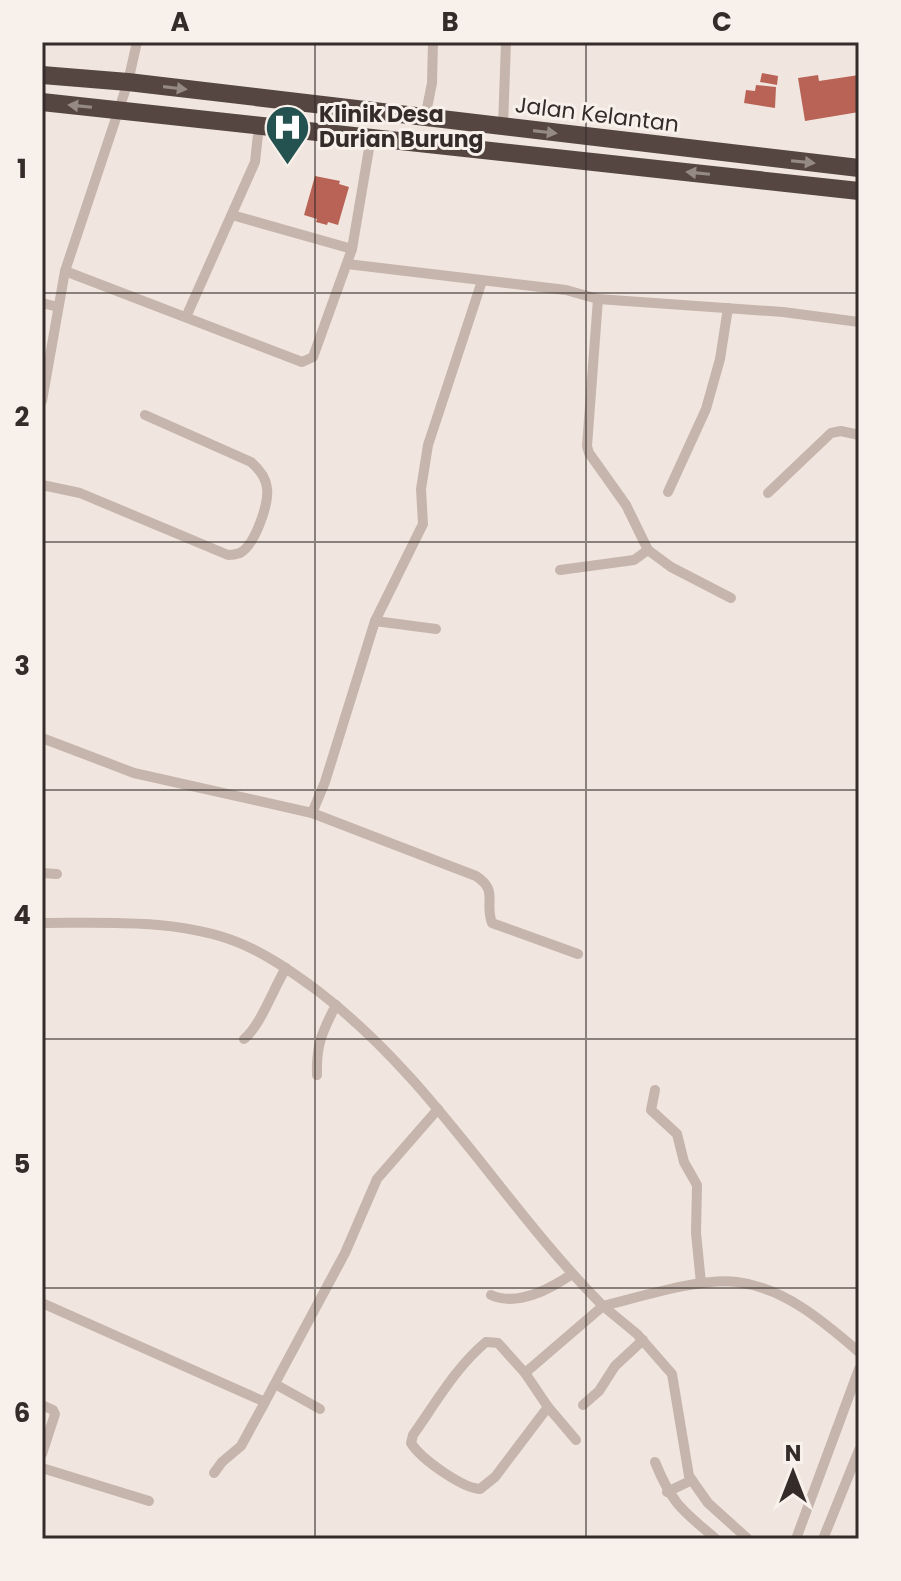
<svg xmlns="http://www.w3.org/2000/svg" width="901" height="1581" font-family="Poppins,sans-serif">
<rect width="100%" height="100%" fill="#f0e6df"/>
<g fill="#b86355">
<path d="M762 73 778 76 777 85 760 82Z"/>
<path d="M818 75 819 81 859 75V112L805 121 798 78Z"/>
<path d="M756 85 776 87 775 108 744 103 746 90 755 91Z"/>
<path d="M315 176 340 181 339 184 349 187 338 225 328 222 327 225 316 222 317 219 304 215Z"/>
</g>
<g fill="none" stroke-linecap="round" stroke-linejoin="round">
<g stroke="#c6b5ac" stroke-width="10">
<path d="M425 118 432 83 433 42"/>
<path d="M503 127 506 42"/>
<path d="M232 215 352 249"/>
<path d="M347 264 566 290 598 299 783 312 859 322"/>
<path d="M65 271 302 362 313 357 352 249 371 137"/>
<path d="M42 303 58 307"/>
<path d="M186 317 255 162 259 125"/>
<path d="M42 401 65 271 128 82 137 42"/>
<path d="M42 485 80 493 228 555C231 555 237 554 240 553 255 545 269 504 267 488 266 477 259 469 251 462L145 415"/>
<path d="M668 492 706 409 720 359 728 308"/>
<path d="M768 493 831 433 841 431 859 435"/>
<path d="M648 550 671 567 731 598"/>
<path d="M560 570 634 560 648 550 626 505 589 453 587 446 598 299"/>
<path d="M375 621 423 524 421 489 428 445 482 281"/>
<path d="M42 738 134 773 312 813 325 782 375 621 436 629"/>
<path d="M312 813 476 876C499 891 484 902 492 923L578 954"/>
<path d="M42 873 57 874"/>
<path d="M42 923C103 923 170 919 229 939 261 950 291 971 318 991 432 1078 503 1205 603 1306 639 1297 703 1277 737 1282 785 1288 824 1322 859 1352"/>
<path d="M244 1039C261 1025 273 989 286 968"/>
<path d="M317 1075C316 1045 322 1032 336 1005"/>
<path d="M655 1090 651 1110 677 1134 684 1162 697 1185 696 1233 701 1283"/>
<path d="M491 1295C518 1307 550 1289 572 1274"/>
<path d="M42 1303 265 1402 345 1253 377 1179 438 1109"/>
<path d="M525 1373 548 1407 576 1440"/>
<path d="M275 1384 320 1409"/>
<path d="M42 1405 53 1410 55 1414 42 1454"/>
<path d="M583 1405 599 1391 615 1366 643 1340"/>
<path d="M548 1407 495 1477 480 1489C462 1488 421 1459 411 1443L413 1435C435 1404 456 1367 486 1342L498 1343 525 1373 603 1306 637 1334 672 1374 689 1476 708 1503 748 1539"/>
<path d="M655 1462C672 1504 682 1510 716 1539"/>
<path d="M42 1468 149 1501"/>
<path d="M214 1473 222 1462 241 1446 265 1402"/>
<path d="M667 1492 692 1480"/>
<path d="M796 1539 859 1369"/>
<path d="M823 1539 859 1450"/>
</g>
<g stroke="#554642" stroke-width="18">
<path d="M42 75 128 82 859 168"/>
<path d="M42 102 859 191"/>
</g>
</g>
<defs><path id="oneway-solid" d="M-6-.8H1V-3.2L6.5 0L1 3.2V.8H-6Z" transform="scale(2)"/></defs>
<g fill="#968a85">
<use href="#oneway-solid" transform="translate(175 88) rotate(7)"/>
<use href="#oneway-solid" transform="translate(80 106) rotate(-174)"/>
<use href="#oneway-solid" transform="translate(545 132) rotate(7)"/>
<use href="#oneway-solid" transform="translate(803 162) rotate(6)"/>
<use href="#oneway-solid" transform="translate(698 173) rotate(-174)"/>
</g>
<path fill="none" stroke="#352c2a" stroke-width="2" stroke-opacity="0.55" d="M315 42V1539M586 42V1539M42 293H859M42 542H859M42 790H859M42 1039H859M42 1288H859"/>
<defs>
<symbol id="hospital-pin" viewBox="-11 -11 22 30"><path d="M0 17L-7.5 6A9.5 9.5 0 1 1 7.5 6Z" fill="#245251" stroke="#f8f0ea"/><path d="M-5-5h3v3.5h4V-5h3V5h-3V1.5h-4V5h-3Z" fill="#fff"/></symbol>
</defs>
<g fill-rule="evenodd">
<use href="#hospital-pin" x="262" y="102" width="51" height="69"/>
</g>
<g text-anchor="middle" stroke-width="6" stroke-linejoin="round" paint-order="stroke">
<g font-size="22" font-weight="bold" fill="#352c2a" stroke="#f8f0ea" text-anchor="start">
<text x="319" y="122">Klinik Desa<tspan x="319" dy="25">Durian Burung</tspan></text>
</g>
<g font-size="22" fill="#352c2a" stroke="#f8f0ea">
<text transform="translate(597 114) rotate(7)" y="8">Jalan Kelantan</text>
</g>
</g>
<rect width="901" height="1581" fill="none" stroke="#f8f0ea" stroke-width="88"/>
<g transform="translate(793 1473)" stroke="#f8f0ea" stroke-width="6" paint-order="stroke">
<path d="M0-6L14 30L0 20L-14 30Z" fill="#352c2a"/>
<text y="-12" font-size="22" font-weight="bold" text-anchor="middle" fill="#352c2a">N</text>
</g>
<rect x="44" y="44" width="813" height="1493" fill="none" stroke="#352c2a" stroke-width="3"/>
<g font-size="26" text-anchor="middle" font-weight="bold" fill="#352c2a">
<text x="180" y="31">A</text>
<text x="450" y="31">B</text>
<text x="722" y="31">C</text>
<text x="22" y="178">1</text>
<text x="22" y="426">2</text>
<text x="22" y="675">3</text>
<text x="22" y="924">4</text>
<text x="22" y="1173">5</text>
<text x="22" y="1422">6</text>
</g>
</svg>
